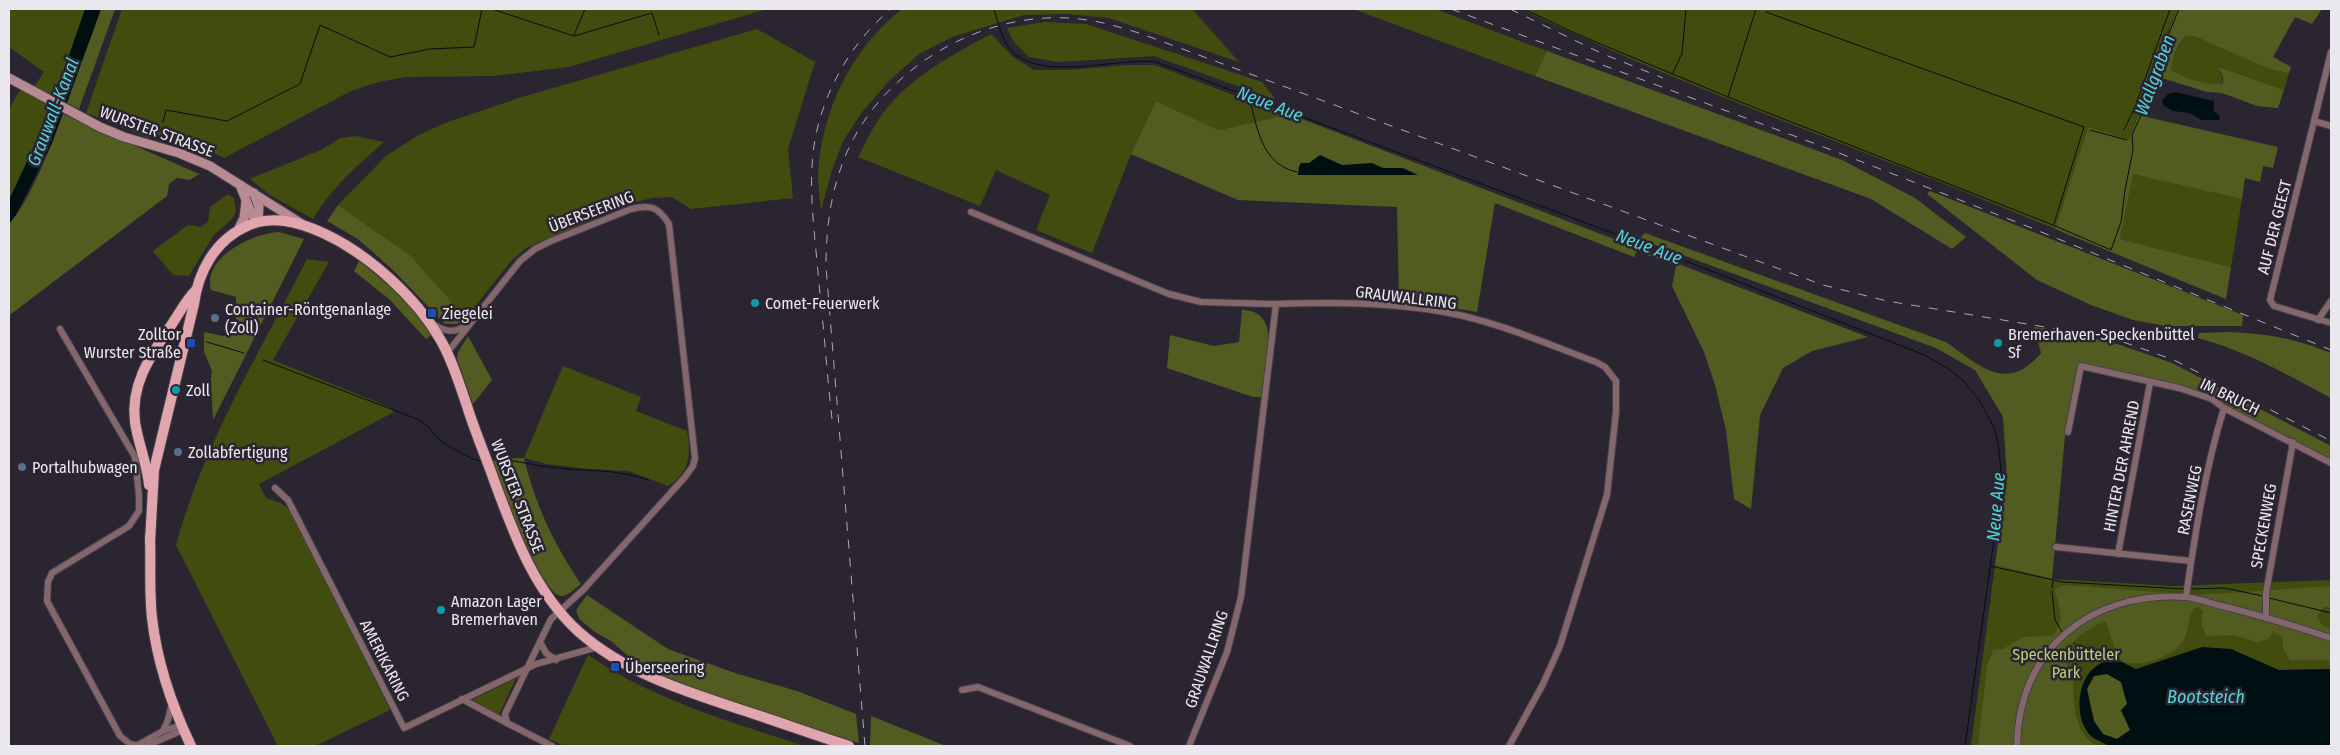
<svg xmlns="http://www.w3.org/2000/svg" width="2340" height="755" font-family="'Fira Sans Condensed',sans-serif">
<rect width="100%" height="100%" fill="#2b2531"/>
<g fill="#434c0f">
<path d="M9 9H86L47 119 9 200V109L25 82 34 87 44 72 9 47Z"/>
<path d="M122 9H767L569 67 492 76 405 77 379 82 351 91 224 158 214 153 200 151 154 135 149 138 86 113Z"/>
<path d="M902 9H1192L1239 62 1109 18 1067 14 1024 15 952 37 919 54 889 81 862 112 843 141 831 173 821 211C820 200 818 188 818 176 821 112 851 49 902 9Z"/>
<path d="M1353 9H1435L1547 51 1535 76Z"/>
<path d="M1521 9H2177L2160 50 2129 139 2088 127 2055 229C1878 154 1695 93 1521 9Z"/>
<path d="M1045 22 1086 24 1262 82 1276 100 1154 56 1058 62 1029 57 1013 41 1007 28Z"/>
<path d="M757 29 815 62 788 149 793 198 691 209 672 197 652 198 628 204 526 248 511 261 466 318 410 255 338 205 386 156 417 136 445 123 522 97Z"/>
<path d="M991 34 1013 57 1034 70H1069L1127 65H1155L1262 106 1289 114 1219 130 1156 101 1131 154 1092 253 1036 230 1050 195 996 170 980 206 858 157C866 143 873 126 883 113 910 77 952 55 991 34Z"/>
<path d="M2185 36H2194L2271 70 2289 73 2284 90 2220 67 2223 84C2206 85 2186 79 2171 70L2172 59Z"/>
<path d="M356 136 384 142C357 166 332 187 313 219L270 195 250 179 323 149 340 138Z"/>
<path d="M2133 173 2242 199 2231 267 2120 239Z"/>
<path d="M228 194 234 198 236 212 232 219 213 236 189 276 173 275 153 251 188 225 201 227 208 222 210 207Z"/>
<path d="M307 259 329 262 273 360 389 407 394 412 259 484 266 498 281 503 291 511 390 710 315 746H278L176 545C203 445 260 352 307 259Z"/>
<path d="M563 366 641 397 636 411 687 431C691 453 690 473 668 486L629 471 588 469 547 464 524 458Z"/>
<path d="M1995 565 2052 579 2172 586 2331 580V746H1971Z"/>
<path d="M588 655C653 700 729 721 804 746H564L549 739Z"/>
<path d="M516 678 497 719 468 702Z"/>
</g>
<g fill="#525c20">
<path d="M101 9H115L79 109 67 103Z"/>
<path d="M2177 9H2322L2312 24 2295 17 2273 57 2291 67 2289 73 2271 70 2194 36H2185C2177 47 2172 57 2171 70 2186 79 2206 85 2223 84V77L2219 67 2284 90 2278 108 2257 106 2222 93 2207 92 2152 75Z"/>
<path d="M1547 51 1842 160 1915 198 1966 237 1952 249 1871 199 1535 76Z"/>
<path d="M1156 101 1219 130 1289 114 1868 337 1812 351 1783 368 1760 415 1751 509 1734 499 1726 430 1715 385 1704 352 1672 286 1676 266 1637 251 1634 257 1495 203 1477 312 1399 299 1397 207 1238 200 1131 154Z"/>
<path d="M63 114 199 174 190 180 177 178 169 184 167 196 11 314 9 313V224C33 196 49 149 63 114Z"/>
<path d="M2138 115 2278 147 2273 168 2263 166 2260 182 2245 178 2242 199 2133 174 2120 239 2231 267 2226 299 2055 229 2088 127 2129 139Z"/>
<path d="M1930 191 2243 315 2242 326H2166L2133 320 2091 305 2037 280 1927 194Z"/>
<path d="M338 205 410 255 466 318 457 324H445L393 270 358 239 327 221Z"/>
<path d="M279 232 304 239 213 420 211 379 212 371 204 352V332L223 336 232 334 236 324V297L211 290C202 257 253 233 279 232Z"/>
<path d="M1645 233 1946 342C1980 366 2007 394 2041 353L2034 327 2078 334 2120 345 2172 363 2331 446V460L2213 398 2079 365 2065 435 2052 579 1995 565 2007 478 2003 417 1975 370 1936 348 1639 239Z"/>
<path d="M359 261C390 286 408 300 431 335L426 339 390 300 354 271Z"/>
<path d="M1242 310C1285 310 1264 371 1261 397H1253L1167 368 1170 335 1214 346 1239 342Z"/>
<path d="M2229 332C2269 334 2294 338 2331 353V398C2288 375 2246 351 2198 338L2199 333Z"/>
<path d="M468 336 492 380 473 404 457 359 458 352Z"/>
<path d="M524 458C535 504 554 545 581 584 575 588 569 596 561 596 541 595 499 479 492 459Z"/>
<path d="M2065 585 2198 595 2331 586V607H2323L2317 617 2323 626 2331 629V660H2290L2283 648V638L2273 631 2269 639 2257 642 2234 635 2206 636 2201 623 2203 611 2199 607 2195 608C2186 618 2190 630 2183 641 2175 655 2145 666 2129 663 2126 663 2122 660 2118 659L2106 621C2085 629 2073 640 2059 657L2073 671C2074 697 2071 731 2097 746H1978L1987 666 1993 650 2003 649 2024 637 2052 636C2067 622 2058 607 2055 589Z"/>
<path d="M587 595 668 649 735 673 797 691 856 714 859 743 739 705 658 674 637 664 611 641 595 632 579 619 576 610Z"/>
<path d="M2107 674 2121 682 2127 704 2121 711 2130 730 2117 739 2103 734 2094 721 2087 689 2094 676Z"/>
<path d="M871 716 946 746H870Z"/>
</g>
<g fill="#001012" fill-rule="evenodd">
<path d="M85 9H101L52 143 16 215 9 224V200L47 119Z"/>
<path d="M2175 92 2214 101V111L2220 116 2219 120H2202L2189 113 2173 111 2164 106 2162 100 2168 94Z"/>
<path d="M1320 155 1342 165 1372 163 1383 168H1403L1418 175H1298L1299 166 1301 163H1309Z"/>
<path d="M2202 647 2231 649 2279 670 2331 669V746H2108C2103 742 2095 740 2091 736 2069 715 2079 656 2118 661 2124 662 2131 667 2136 669ZM2107 674 2121 682 2127 704 2121 710 2130 730 2117 739 2103 734 2094 721 2087 689 2094 676Z"/>
</g>
<g fill="none" stroke-linecap="round" stroke-linejoin="round">
<g stroke="#001012" stroke-width="1">
<path d="M492 9 574 36 652 13 659 35"/>
<path d="M994 9C998 22 1001 37 1009 48 1037 84 1116 57 1156 62L1650 247 1922 354 1946 367 1964 381 1979 400 1994 427 1998 442 2002 482 1965 746"/>
<path d="M1524 9 1579 35 1728 97 2053 225 2111 250 2121 222 2125 190 2133 150 2132 135 2149 97 2163 48 2179 9"/>
<path d="M1766 12 2084 127 2054 224"/>
<path d="M574 35 585 9"/>
<path d="M1673 73 1682 53 1686 9"/>
<path d="M1249 97C1257 126 1261 165 1297 172"/>
<path d="M1728 97 1756 9"/>
<path d="M163 122 166 110 227 121 300 84 320 25 390 57 430 49 474 47 482 9"/>
<path d="M2090 130 2127 140"/>
<path d="M2124 130 2135 107 2170 9"/>
<path d="M207 342 244 353"/>
<path d="M263 360 417 419C430 426 431 431 440 440 448 446 474 462 482 461"/>
<path d="M491 460C511 458 529 465 549 467 583 472 616 468 648 480"/>
<path d="M1990 566 2063 582 2184 589"/>
<path d="M2052 588 2053 581"/>
<path d="M2190 589 2224 588 2263 596"/>
<path d="M2052 591 2055 620 2062 632"/>
<path d="M2269 598 2331 613"/>
<path d="M2074 643 2089 655"/>
<path d="M2095 659 2102 663"/>
</g>
<defs>
<g id="street">
<path d="M2331 52 2270 300 2274 306 2331 323"/>
<path d="M2314 121 2331 126"/>
<path d="M971 212 1169 294 1201 302 1276 304"/>
<path d="M2318 320 2331 301"/>
<path d="M433 324C444 331 453 334 465 326"/>
<path d="M60 329 135 457 139 496V511L129 526 52 573 48 582 47 601 120 736 130 744 138 746"/>
<path d="M447 353 520 261 535 249 551 241 631 209C651 204 658 207 669 224L695 458 693 466 685 477 583 590 551 619 505 714 507 723 552 746"/>
<path d="M2068 432 2081 366 2179 388 2212 399 2224 408 2331 463"/>
<path d="M275 488 288 500 404 728 536 664 598 647"/>
<path d="M2056 547 2191 561"/>
<path d="M2118 554 2150 383"/>
<path d="M2186 597C2195 534 2205 469 2224 408"/>
<path d="M2266 616V593L2293 442"/>
<path d="M540 642 546 653 556 660"/>
<path d="M962 690 978 687 996 694 1130 746"/>
<path d="M462 699 507 723"/>
<path d="M163 731 168 720 172 703"/>
<path d="M136 746 163 731 181 725"/>
<path d="M146 746 183 730"/>
<path d="M1189 746 1227 652 1241 597 1276 304C1332 302 1388 302 1444 312 1496 321 1547 344 1596 362L1605 367 1616 381V412L1607 495 1560 646 1543 684 1509 746"/>
<path d="M2017 746C2018 650 2090 591 2185 597 2197 598 2210 603 2222 606 2259 615 2295 626 2331 638"/>
</g>
<g id="secondary">
<path d="M9 78 100 127 124 137 179 153 210 166 302 224"/>
<path d="M240 185 252 215 258 222"/>
<path d="M254 193 259 207 258 222"/>
<path d="M238 230 244 218 246 201"/>
</g>
<g id="primary">
<path d="M149 485C147 463 138 443 135 422 130 383 152 354 172 324 180 312 186 300 196 290"/>
<path d="M150 537C151 564 149 591 152 618 157 662 172 706 191 746"/>
<path d="M150 542 154 470 194 304C198 272 215 241 245 227 271 214 299 222 323 233 367 253 416 297 440 339 452 359 459 383 467 406 475 432 486 457 495 483 515 537 535 592 579 632 624 672 684 691 739 709 776 721 812 734 849 746"/>
</g>
</defs>
<use href="#street" stroke="#46404c" stroke-width="8"/>
<use href="#secondary" stroke="#46404c" stroke-width="11"/>
<use href="#primary" stroke="#46404c" stroke-width="12"/>
<use href="#street" stroke="#84676b" stroke-width="6"/>
<use href="#secondary" stroke="#b88a91" stroke-width="9"/>
<use href="#primary" stroke="#e1a5ae" stroke-width="10"/>
<g stroke="#ada8b1" stroke-width="1" stroke-dasharray="9 9" stroke-linecap="butt">
<path d="M1451 9 1816 144 2029 227 2331 350"/>
<path d="M1510 9 1603 54 1663 78"/>
<path d="M832 419C827 374 824 329 819 284 816 245 810 206 812 167 814 108 846 46 891 9"/>
<path d="M865 746 826 267C826 227 831 189 847 152 885 66 986 8 1080 19 1100 21 1119 27 1139 33L1823 285 1887 301 2112 338 2174 360 2331 441"/>
</g>
</g>
<g fill="#0f9aa8" stroke="#2b2531" stroke-width="2">
<circle cx="755" cy="303" r="5"/>
<circle cx="1998" cy="343" r="5"/>
<circle cx="176" cy="390" r="5"/>
<circle cx="441" cy="610" r="5"/>
</g>
<g fill="#1a4fb4" stroke="#2b2531" stroke-width="2">
<rect x="427" y="308" width="10" height="10" rx="2.5"/>
<rect x="186" y="338" width="10" height="10" rx="2.5"/>
<rect x="610" y="662" width="10" height="10" rx="2.5"/>
</g>
<g fill="#5c6f8a" stroke="#2b2531" stroke-width="2">
<circle cx="215" cy="318" r="5"/>
<circle cx="178" cy="452" r="5"/>
<circle cx="22" cy="467" r="5"/>
</g>
<g text-anchor="middle" stroke-width="5" stroke-linejoin="round" paint-order="stroke">
<g font-size="16" fill="#ebe7ef" stroke="#2b2531">
<text transform="translate(157 131) rotate(20)" y="6">WURSTER STRASSE</text>
<text transform="translate(591 211) rotate(-21)" y="6">ÜBERSEERING</text>
<text transform="translate(2274 227) rotate(-76)" y="6">AUF DER GEEST</text>
<text transform="translate(1406 297) rotate(7)" y="6">GRAUWALLRING</text>
<text transform="translate(2230 396) rotate(26)" y="6">IM BRUCH</text>
<text transform="translate(2121 466) rotate(-79)" y="6">HINTER DER AHREND</text>
<text transform="translate(518 496) rotate(69)" y="6">WURSTER STRASSE</text>
<text transform="translate(2189 500) rotate(-79)" y="6">RASENWEG</text>
<text transform="translate(2263 526) rotate(-80)" y="6">SPECKENWEG</text>
<text transform="translate(1206 659) rotate(-71)" y="6">GRAUWALLRING</text>
<text transform="translate(385 660) rotate(63)" y="6">AMERIKARING</text>
</g>
<g font-size="16" fill="#ebe7ef" stroke="#2b2531" text-anchor="start">
<text x="765" y="309">Comet-Feuerwerk</text>
<text x="225" y="315">Container-Röntgenanlage<tspan x="225" dy="18">(Zoll)</tspan></text>
<text x="442" y="319">Ziegelei</text>
<text x="181" y="340" text-anchor="end">Zolltor<tspan x="181" dy="18">Wurster Straße</tspan></text>
<text x="2008" y="340">Bremerhaven-Speckenbüttel<tspan x="2008" dy="18">Sf</tspan></text>
<text x="186" y="396">Zoll</text>
<text x="188" y="458">Zollabfertigung</text>
<text x="32" y="473">Portalhubwagen</text>
<text x="451" y="607">Amazon Lager<tspan x="451" dy="18">Bremerhaven</tspan></text>
<text x="625" y="673">Überseering</text>
</g>
<g font-size="16" fill="#bece76" stroke="#2b2531">
<text x="2066" y="660">Speckenbütteler<tspan x="2066" dy="18">Park</tspan></text>
</g>
<g font-size="18" font-style="italic" fill="#50d5da" stroke="#2b2531">
<text transform="translate(2155 75) rotate(-70)" y="6">Wallgraben</text>
<text transform="translate(1270 104) rotate(21)" y="6">Neue Aue</text>
<text transform="translate(53 112) rotate(-69)" y="6">Grauwall-Kanal</text>
<text transform="translate(1649 247) rotate(21)" y="6">Neue Aue</text>
<text transform="translate(1996 507) rotate(-85)" y="6">Neue Aue</text>
<text x="2206" y="703">Bootsteich</text>
</g>
</g>
<rect width="2340" height="755" fill="none" stroke="#ebe7ef" stroke-width="20"/>
</svg>
